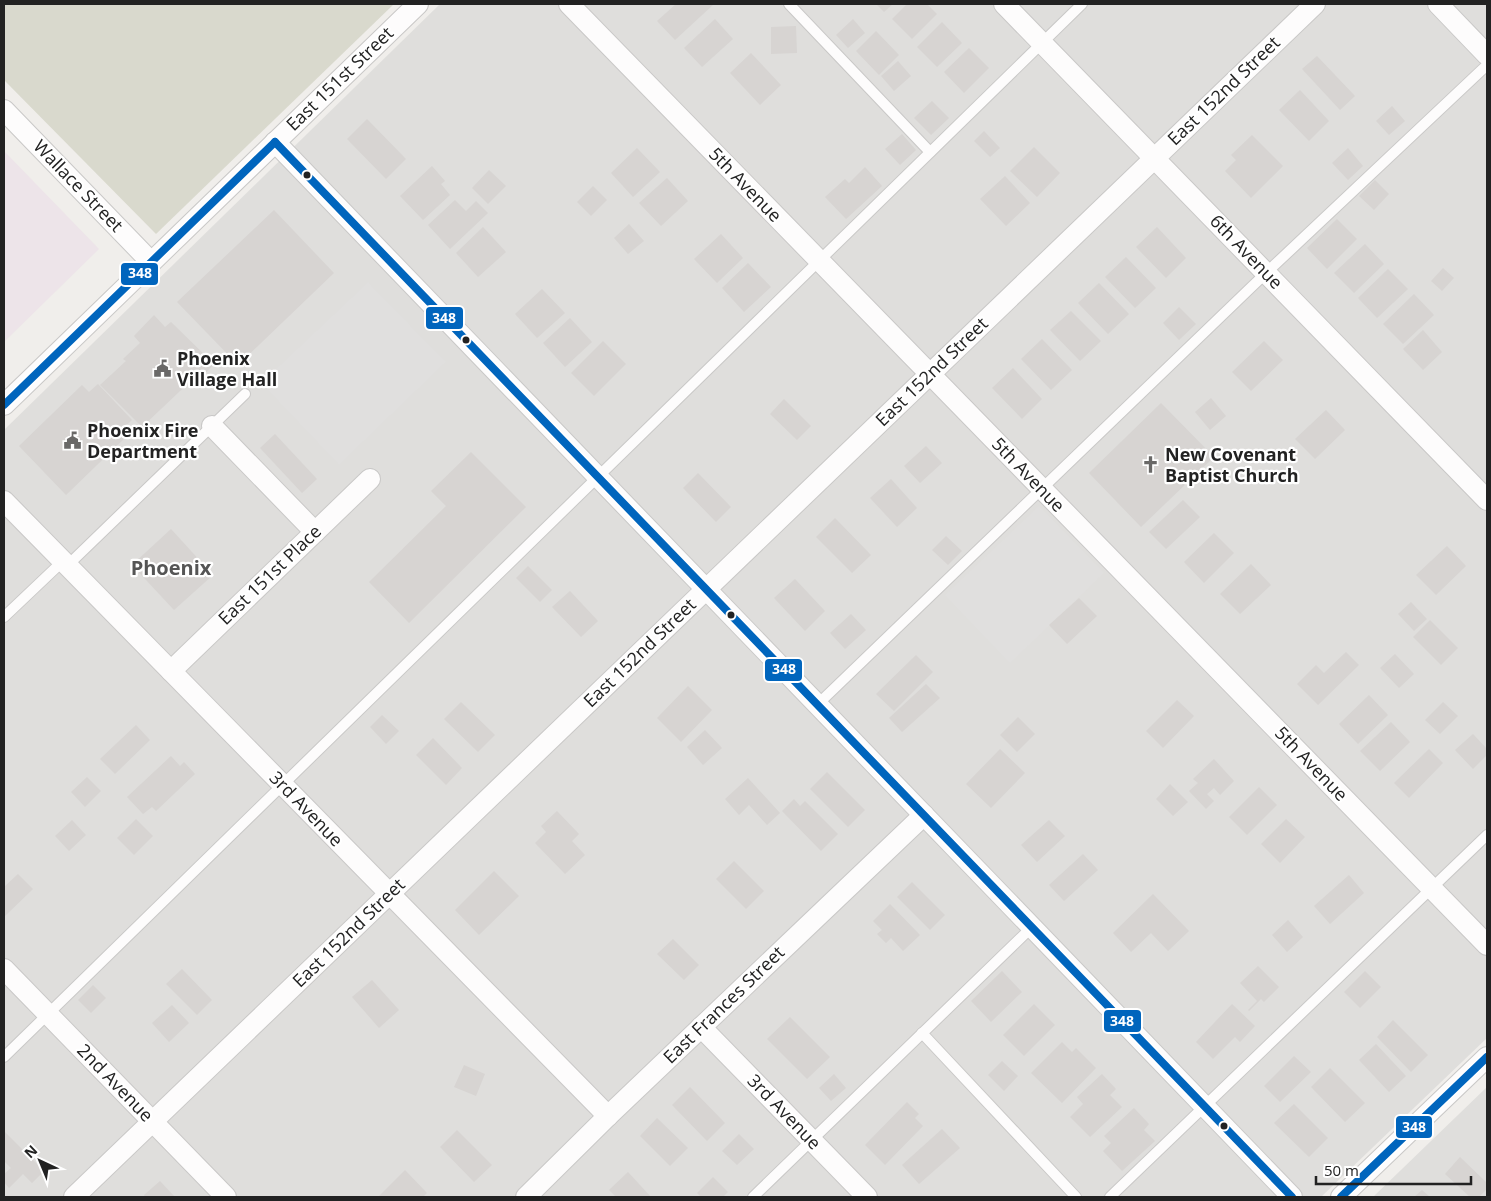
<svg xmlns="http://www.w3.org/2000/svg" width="1491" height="1201" font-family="'Open Sans',sans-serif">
<rect width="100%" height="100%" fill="#f0eeeb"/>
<g fill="#dfdedc">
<path d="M440 4H1487V1038L1321 1197H4V430Z"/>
<path d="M1487 1087V1197H1373Z"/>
</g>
<path fill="#ede4e9" d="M4 151 99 249 4 342Z"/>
<path fill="#d9d9cd" d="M4 4H394L156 234 4 80Z"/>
<g fill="#e0dfde">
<path d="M368 282 446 362 339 465 261 383Z"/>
<path d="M1039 506 1104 573 1010 663 945 595Z"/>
</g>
<g fill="#d7d4d2">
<path d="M676 4H714L675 40 657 21Z"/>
<path d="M876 4H893L884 12Z"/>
<path d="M907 4H927L937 14 912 39 892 19Z"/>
<path d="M715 19 733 39 702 67 684 48Z"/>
<path d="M853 19 865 33 848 48 836 35Z"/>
<path d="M942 22 962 43 937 67 917 47Z"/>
<path d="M796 26 797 53 771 54V27Z"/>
<path d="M876 31 899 55 879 75 856 51Z"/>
<path d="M969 48 989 68 964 93 944 72Z"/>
<path d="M751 53 781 85 760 105 730 73Z"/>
<path d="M1317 56 1355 96 1340 110 1302 69Z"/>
<path d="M898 61 911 76 894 91 881 76Z"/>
<path d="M1300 90 1329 121 1309 141 1279 110Z"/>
<path d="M932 101 949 118 931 135 914 118Z"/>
<path d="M1392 106 1405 121 1389 135 1376 121Z"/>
<path d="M367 119 406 159 386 179 347 139Z"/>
<path d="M984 131 1000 148 990 157 974 141Z"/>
<path d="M902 134 916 150 900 165 885 149Z"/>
<path d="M1252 135 1283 166 1251 198 1225 171 1236 160 1231 155Z"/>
<path d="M1034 147 1060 173 1037 197 1010 171Z"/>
<path d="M637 148 660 172 633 197 611 173Z"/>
<path d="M1348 148 1363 166 1348 180 1332 163Z"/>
<path d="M432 166 445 181 441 184 450 195 423 220 400 196Z"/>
<path d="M865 167 882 186 846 219 825 197 845 179 849 183Z"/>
<path d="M489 170 506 186 488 204 472 188Z"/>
<path d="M1005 176 1030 203 1006 226 980 199Z"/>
<path d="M667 178 688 201 661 226 639 203Z"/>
<path d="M1375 180 1389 194 1374 210 1359 196Z"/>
<path d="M593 186 607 200 591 216 577 202Z"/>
<path d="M455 200 466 211 476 201 488 213 450 249 428 225Z"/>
<path d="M274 210 334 273 238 365 177 302Z"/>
<path d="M1337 219 1357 239 1327 269 1307 248Z"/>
<path d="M629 224 644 241 628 254 614 238Z"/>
<path d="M483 227 506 252 478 277 456 253Z"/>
<path d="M1157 227 1186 258 1166 278 1136 247Z"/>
<path d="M721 234 743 258 717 283 694 259Z"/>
<path d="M1365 244 1384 264 1354 293 1334 273Z"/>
<path d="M1126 257 1156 288 1135 308 1105 277Z"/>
<path d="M748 263 771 287 744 312 722 288Z"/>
<path d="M1443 268 1454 278 1442 291 1431 281Z"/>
<path d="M1388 269 1408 289 1377 318 1358 298Z"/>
<path d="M1099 283 1129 314 1108 334 1078 303Z"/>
<path d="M542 289 565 313 537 338 515 314Z"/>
<path d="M1414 294 1434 315 1403 344 1383 324Z"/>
<path d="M1179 307 1196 324 1179 340 1163 323Z"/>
<path d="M1071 311 1101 341 1080 361 1050 330Z"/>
<path d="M154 315 165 327 171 322 214 364 201 378 198 374 142 427 100 385 126 361 123 359 140 343 134 336Z"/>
<path d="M570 318 592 342 565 367 543 343Z"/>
<path d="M1423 330 1442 352 1423 370 1403 349Z"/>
<path d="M1042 339 1072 370 1051 390 1021 359Z"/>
<path d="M603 341 626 364 594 396 571 373Z"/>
<path d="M1264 341 1283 360 1251 391 1232 372Z"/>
<path d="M1013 368 1042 399 1022 419 992 388Z"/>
<path d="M98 384 132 420 121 430 127 436 66 495 19 446 82 385 89 392Z"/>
<path d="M1211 398 1226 416 1210 430 1195 412Z"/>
<path d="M784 399 811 426 797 440 770 414Z"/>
<path d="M1161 403 1214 457 1141 527 1089 473Z"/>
<path d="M1326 410 1345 430 1315 459 1295 439Z"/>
<path d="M275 434 317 479 302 493 260 448Z"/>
<path d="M926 446 942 463 920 483 904 466Z"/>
<path d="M471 452 526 507 409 623 369 582 446 506 431 491Z"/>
<path d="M698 473 731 507 716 522 683 488Z"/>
<path d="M891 479 917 508 897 527 870 498Z"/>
<path d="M1183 500 1200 517 1166 549 1149 532Z"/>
<path d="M835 518 871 555 852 573 816 537Z"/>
<path d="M171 529 213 575 174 610 132 565Z"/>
<path d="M1214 533 1234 553 1204 583 1184 562Z"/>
<path d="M946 536 962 551 948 565 932 550Z"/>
<path d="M1447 546 1466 566 1436 595 1416 575Z"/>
<path d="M1251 564 1271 585 1240 614 1220 594Z"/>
<path d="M528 566 552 590 540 602 516 578Z"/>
<path d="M795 579 825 611 805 631 774 598Z"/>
<path d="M570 591 598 621 581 637 552 607Z"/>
<path d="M1079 598 1097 616 1067 644 1049 625Z"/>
<path d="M1411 602 1427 619 1414 631 1398 614Z"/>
<path d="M851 614 866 630 845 649 830 633Z"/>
<path d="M1430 620 1458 648 1441 665 1413 637Z"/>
<path d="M1346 652 1359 665 1318 705 1297 684 1316 665 1324 673Z"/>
<path d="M1395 654 1414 674 1399 688 1380 668Z"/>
<path d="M916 655 933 672 894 711 876 694Z"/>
<path d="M926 684 940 698 902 732 889 718Z"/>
<path d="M688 686 712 710 681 742 657 718Z"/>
<path d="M1369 695 1388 715 1358 744 1339 724Z"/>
<path d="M1177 700 1194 716 1163 748 1146 731Z"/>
<path d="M461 702 495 735 478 752 444 719Z"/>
<path d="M1443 702 1458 716 1440 734 1425 720Z"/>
<path d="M382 715 399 731 386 744 370 727Z"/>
<path d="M1018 717 1035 734 1017 752 1000 735Z"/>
<path d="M1391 722 1410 742 1380 771 1360 751Z"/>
<path d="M136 725 150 740 115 774 100 759Z"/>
<path d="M705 730 722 748 703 765 687 747Z"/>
<path d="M1473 734 1487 749V755L1473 769 1455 750Z"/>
<path d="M433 738 462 768 446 785 416 755Z"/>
<path d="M1000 749 1025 773 991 808 966 784Z"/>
<path d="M1429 749 1443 763 1409 798 1394 783Z"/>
<path d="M171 756 180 766 184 762 195 774 156 811 152 807 143 814 127 797Z"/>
<path d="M1214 759 1234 781 1220 795 1214 788 1207 794 1214 801 1206 809 1189 791 1198 783 1193 779Z"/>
<path d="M827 772 865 810 848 827 810 789Z"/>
<path d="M87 777 101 791 85 807 71 792Z"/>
<path d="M748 778 780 813 767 825 749 805 739 815 725 799Z"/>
<path d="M1170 784 1188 802 1173 816 1156 799Z"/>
<path d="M1259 787 1277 805 1247 835 1229 817Z"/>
<path d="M794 799 800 806 805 801 838 834 821 851 782 811Z"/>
<path d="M557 811 579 834 572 841 585 855 565 874 535 843 546 832 541 826Z"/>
<path d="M136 819 153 836 134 855 117 838Z"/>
<path d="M1286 819 1305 837 1280 863 1261 844Z"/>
<path d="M72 820 86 835 69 851 55 836Z"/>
<path d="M1049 820 1065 836 1037 862 1021 845Z"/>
<path d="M1083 854 1098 870 1064 901 1049 885Z"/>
<path d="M734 861 764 891 746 909 716 879Z"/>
<path d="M494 871 519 896 479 935 455 910Z"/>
<path d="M18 874 33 889 4 917V887Z"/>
<path d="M1349 875 1364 893 1330 924 1314 906Z"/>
<path d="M912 882 945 915 930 930 897 897Z"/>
<path d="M1153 894 1189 931 1168 951 1151 933 1131 952 1113 933Z"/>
<path d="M890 904 920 935 903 951 891 938 886 943 877 934 882 930 873 921Z"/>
<path d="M1288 920 1303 937 1287 952 1272 935Z"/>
<path d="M673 939 699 965 684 980 657 954Z"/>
<path d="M1258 966 1279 987 1264 1002 1261 999 1249 1011 1248 1010 1257 1001 1240 983Z"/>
<path d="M182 969 212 1000 197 1015 166 984Z"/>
<path d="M1002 971 1022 992 991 1022 971 1001Z"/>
<path d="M1365 971 1381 987 1360 1008 1344 992Z"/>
<path d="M372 980 399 1010 379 1028 352 997Z"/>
<path d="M93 985 106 998 91 1013 78 1000Z"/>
<path d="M1034 1004 1055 1025 1024 1056 1003 1035Z"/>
<path d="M1232 1004 1255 1026 1240 1042 1235 1037 1213 1059 1196 1042Z"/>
<path d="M172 1005 189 1023 169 1042 152 1023Z"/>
<path d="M790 1017 830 1057 807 1079 767 1039Z"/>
<path d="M1393 1020 1428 1055 1411 1072 1377 1037Z"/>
<path d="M1062 1042 1072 1052 1076 1048 1096 1068 1062 1103 1031 1073Z"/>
<path d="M1376 1044 1406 1076 1389 1092 1359 1060Z"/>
<path d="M1294 1056 1311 1072 1280 1102 1264 1086Z"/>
<path d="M1002 1061 1018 1076 1004 1091 988 1075Z"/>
<path d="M464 1065 485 1074 476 1096 454 1087Z"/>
<path d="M1330 1068 1365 1103 1345 1122 1311 1087Z"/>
<path d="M834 1074 846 1088 831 1101 819 1088Z"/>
<path d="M1102 1074 1116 1089 1110 1095 1122 1107 1090 1137 1070 1117 1083 1104 1077 1097Z"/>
<path d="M690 1087 725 1123 707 1141 672 1105Z"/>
<path d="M907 1102 919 1114 915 1118 923 1126 885 1165 865 1145Z"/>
<path d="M1294 1104 1328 1138 1309 1157 1274 1123Z"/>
<path d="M1134 1108 1149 1124 1144 1130 1155 1141 1122 1171 1103 1151 1111 1143 1104 1136Z"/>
<path d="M657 1118 688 1148 670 1166 640 1136Z"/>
<path d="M942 1129 960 1148 919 1184 902 1165Z"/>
<path d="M457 1130 492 1165 474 1182 440 1147Z"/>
<path d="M4 1131 44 1171 32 1183 23 1174 9 1188 4 1182V1174L11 1168 4 1161Z"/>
<path d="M739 1134 754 1149 737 1165 722 1151Z"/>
<path d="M1460 1157 1487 1183V1189L1479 1197H1470L1445 1174Z"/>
<path d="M405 1170 427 1193 423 1197H378Z"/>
<path d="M628 1172 651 1197H616L609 1190Z"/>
<path d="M713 1177 728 1192 723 1197H701L697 1193Z"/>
<path d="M160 1181 175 1197H145L144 1195Z"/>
<path d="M1422 1190 1430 1197H1414Z"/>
</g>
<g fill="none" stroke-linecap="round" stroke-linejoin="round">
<defs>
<g id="lane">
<path d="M789 4 930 152"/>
<path d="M67 566 245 394"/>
<path d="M4 617 63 561"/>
<path d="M817 705 1266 273 1487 65"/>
<path d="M922 1033 1076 1197"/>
<path d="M4 1057 1082 4"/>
<path d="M753 1197 1032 927"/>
<path d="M1110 1197 1487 835"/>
</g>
<g id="street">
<path d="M569 4 1487 945"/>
<path d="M1004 4 1487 500"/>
<path d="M1438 4 1487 55"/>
<path d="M4 110 151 262"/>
<path d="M275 142 1292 1197"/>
<path d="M4 405 418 4"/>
<path d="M212 426 315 532"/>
<path d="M4 501 608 1116"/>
<path d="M171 671 370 479"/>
<path d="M4 969 226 1197"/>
<path d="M701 1027 867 1197"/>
<path d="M74 1197 1315 4"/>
<path d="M526 1197 608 1116 924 815"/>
<path d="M1341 1197 1487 1057"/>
</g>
</defs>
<use href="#lane" stroke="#c9c8c7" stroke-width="12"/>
<use href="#street" stroke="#c9c8c7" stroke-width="22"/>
<use href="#lane" stroke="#fdfcfc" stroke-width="10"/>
<use href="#street" stroke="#fdfcfc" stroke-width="20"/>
<defs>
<g id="bus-1">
<path d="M275 142 1292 1197"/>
<path d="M4 405 275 142"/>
<path d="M1341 1197 1487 1057"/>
</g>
</defs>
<use href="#bus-1" stroke="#fff" stroke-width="11"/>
<use href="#bus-1" stroke="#0065bd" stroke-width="8"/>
</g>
<defs>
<symbol id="civic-bare" viewBox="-9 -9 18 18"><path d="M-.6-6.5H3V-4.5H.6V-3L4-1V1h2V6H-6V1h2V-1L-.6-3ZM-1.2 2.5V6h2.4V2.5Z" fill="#6a6968" stroke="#fff" stroke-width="2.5" paint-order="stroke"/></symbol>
<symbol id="church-bare" viewBox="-9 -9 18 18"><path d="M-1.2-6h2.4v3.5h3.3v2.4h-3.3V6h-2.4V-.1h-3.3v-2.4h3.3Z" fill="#6a6968" stroke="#fff" stroke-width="2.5" paint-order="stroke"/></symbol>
</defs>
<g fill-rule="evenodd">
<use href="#civic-bare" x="150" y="356" width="25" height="25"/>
<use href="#civic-bare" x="60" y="428" width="25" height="25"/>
<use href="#church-bare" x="1138" y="452" width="25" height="25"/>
</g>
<g fill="#222" stroke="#fff" stroke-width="2">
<circle cx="307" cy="175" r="4.5"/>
<circle cx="466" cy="340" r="4.5"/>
<circle cx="731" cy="615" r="4.5"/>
<circle cx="1224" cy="1126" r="4.5"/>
</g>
<g text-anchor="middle" stroke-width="4.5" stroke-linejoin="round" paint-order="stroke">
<g font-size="18" fill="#222" stroke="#fff">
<text transform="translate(340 79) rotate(-44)" y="6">East 151st Street</text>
<text transform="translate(1224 91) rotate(-44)" y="6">East 152nd Street</text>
<text transform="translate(745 185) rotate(46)" y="6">5th Avenue</text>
<text transform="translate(78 186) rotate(46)" y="6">Wallace Street</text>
<text transform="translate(1246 252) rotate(46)" y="6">6th Avenue</text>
<text transform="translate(932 372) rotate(-44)" y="6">East 152nd Street</text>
<text transform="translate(1028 475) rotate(46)" y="6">5th Avenue</text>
<text transform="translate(270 575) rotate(-44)" y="6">East 151st Place</text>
<text transform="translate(640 653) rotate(-44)" y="6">East 152nd Street</text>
<text transform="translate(1311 764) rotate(46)" y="6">5th Avenue</text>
<text transform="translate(306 809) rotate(46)" y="6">3rd Avenue</text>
<text transform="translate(349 933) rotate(-44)" y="6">East 152nd Street</text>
<text transform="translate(724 1005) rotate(-44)" y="6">East Frances Street</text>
<text transform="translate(115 1083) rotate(46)" y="6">2nd Avenue</text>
<text transform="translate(784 1112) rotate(46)" y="6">3rd Avenue</text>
</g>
<g font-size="18" font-weight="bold" fill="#222" stroke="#fff" text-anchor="start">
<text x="177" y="365">Phoenix<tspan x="177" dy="21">Village Hall</tspan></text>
<text x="87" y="437">Phoenix Fire<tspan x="87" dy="21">Department</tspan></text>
<text x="1165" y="461">New Covenant<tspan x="1165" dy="21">Baptist Church</tspan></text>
</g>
<g font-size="20" font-weight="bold" fill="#555" stroke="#fff">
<text x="171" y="575">Phoenix</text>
</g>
</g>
<g stroke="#fff" stroke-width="2">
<rect x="120" y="262" width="39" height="24" rx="5" fill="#0065bd"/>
<rect x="425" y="306" width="39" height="24" rx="5" fill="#0065bd"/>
<rect x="764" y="658" width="39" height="24" rx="5" fill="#0065bd"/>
<rect x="1103" y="1009" width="39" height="24" rx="5" fill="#0065bd"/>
<rect x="1395" y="1115" width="38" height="24" rx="5" fill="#0065bd"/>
</g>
<g font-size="14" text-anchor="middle" font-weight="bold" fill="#fff">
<text x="140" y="278">348</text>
<text x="444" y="323">348</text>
<text x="784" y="674">348</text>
<text x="1122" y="1026">348</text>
<text x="1414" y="1132">348</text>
</g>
<rect width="1491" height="1201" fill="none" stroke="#222222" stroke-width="10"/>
<g transform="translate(40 1161) rotate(316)" stroke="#ffffff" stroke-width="4" paint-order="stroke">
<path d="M0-4L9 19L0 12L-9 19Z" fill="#222222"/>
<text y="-8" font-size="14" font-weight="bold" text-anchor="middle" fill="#222222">N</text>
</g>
<path d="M1316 1176v8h155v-8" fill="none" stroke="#222222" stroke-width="2.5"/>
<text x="1324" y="1176" font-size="15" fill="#222222" stroke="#ffffff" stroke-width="4" paint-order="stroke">50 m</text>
</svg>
